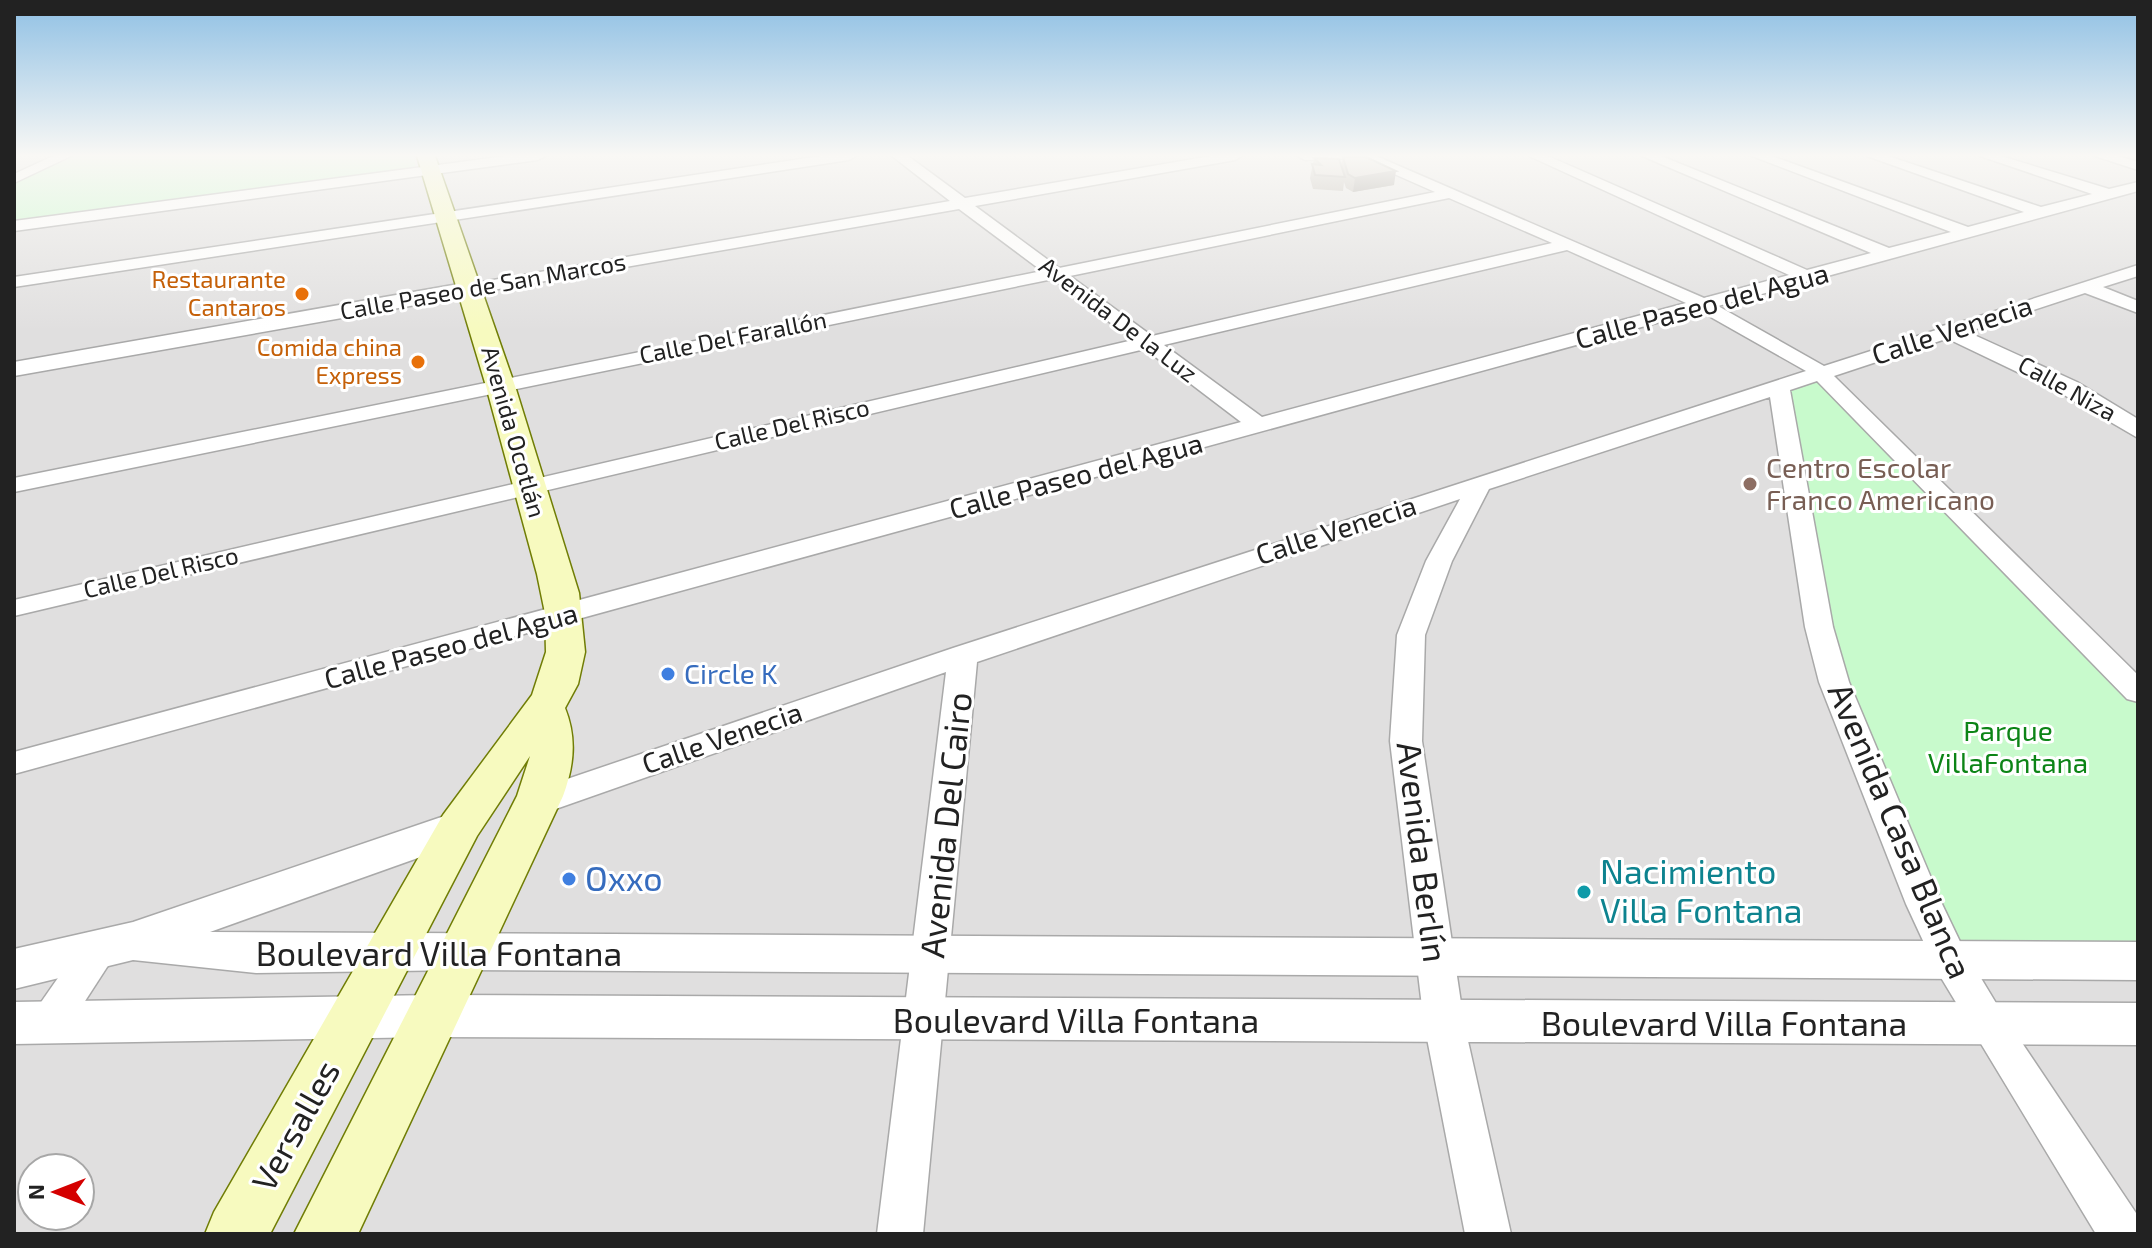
<svg xmlns="http://www.w3.org/2000/svg" width="2152" height="1248" font-family="'Exo 2',sans-serif">
<rect width="100%" height="100%" fill="#f2efe9"/>
<path fill="#e0dfdf" fill-rule="evenodd" d="M14 156H2138V1234H14ZM32 1168H80V1216H32Z"/>
<g fill="#c8facc">
<path d="M66 156H414L416 172 14 224V180Z"/>
<path d="M1825 371 2138 693V958L1954 957 1834 663 1787 384Z"/>
</g>
<g fill="none" stroke-linecap="round" stroke-linejoin="round">
<defs>
<g id="minor">
<path d="M53 156H71L14 183V174Z"/>
<path d="M506 156H545L538 160 14 231V221Z"/>
<path d="M821 156H856L849 160 14 287V277Z"/>
<path d="M892 156H908L965 198 1211 156H1242L1235 160 975 206 1059 268 1435 192 1358 158 1305 160 1298 156H1376L1704 298 1789 275 1529 156H1548L1807 270 1871 253 1642 156H1661L1889 248 1951 232 1752 156H1772L1968 227 2024 212 1867 156H1888L2041 207 2092 194 1980 156H2001L2109 189 2138 182V191L1718 306 1824 366 2138 265V276L2103 287 2138 301V313L2085 293 1834 376 2138 675V702L2127 699 1817 381 1790 390 1833 627 1849 682 1942 904 1964 950 2002 1013 2138 1216V1234H2096L1937 971 1906 904 1819 682 1805 627 1770 397 1489 489 1452 561 1425 635 1422 741 1464 1023 1511 1234H1465L1424 1023 1390 741 1397 635 1426 561 1460 499 977 662 923 1234H877L946 672 550 811 538 814 526 811 521 802 526 793 953 648 1806 371 1700 311 14 774V752L1241 422 1145 349 14 616V600L1133 340 1053 279 14 492V478L1042 271 959 209 470 294 461 289 470 284 950 201ZM1449 198 1552 243 1152 336 1070 276ZM1567 250 1686 303 1262 417 1164 345Z"/>
<path d="M2095 156H2118L2138 162V170Z"/>
<path d="M98 934 111 939 117 950 111 961 65 1032 51 1038 37 1032 31 1020 37 1008 85 939Z"/>
</g>
<g id="tertiary">
<path d="M470 282 481 289 478 294 14 376V362Z"/>
<path d="M1950 324 2077 382 2138 419V438L2059 392 1942 336 1938 331 1942 326Z"/>
<path d="M459 811 474 816 480 827 474 838 210 932 2138 942V980L464 970 256 973 133 960 14 989V949L133 922Z"/>
<path d="M433 995 2138 1003V1045L433 1037 14 1044V1002Z"/>
</g>
<path id="secondary" d="M417 156H435L515 386 579 593 585 652 578 684 565 708C577 738 574 766 563 796L358 1234H294L517 796 530 756 477 836 270 1234H205L214 1212 443 815 532 695 546 652 545 613 537 574 486 386Z"/>
</defs>
<use href="#minor" stroke="#a9a9a9" stroke-width="3"/>
<use href="#tertiary" stroke="#a9a9a9" stroke-width="3"/>
<use href="#secondary" stroke="#707d05" stroke-width="3"/>
<use href="#minor" fill="#fff" fill-rule="evenodd"/>
<use href="#tertiary" fill="#fff" fill-rule="evenodd"/>
<use href="#secondary" fill="#f7fabf" fill-rule="evenodd"/>
</g>
<path fill="#aba49e" d="M1343 157 1394 185 1353 192 1346 188 1344 182 1343 191 1313 189 1310 178 1314 158 1341 167Z"/>
<path fill="#8b8681" d="M1396 171 1394 185 1353 192 1355 178Z"/>
<g fill="#c7bfb8" stroke="#8b8681" stroke-width="2">
<path d="M1343 157H1366L1396 171 1355 178 1348 174Z"/>
<path d="M1314 158 1339 159 1345 177 1315 175 1312 164 1321 165Z"/>
</g>
<linearGradient id="sky" x2="0" y2="1"><stop stop-color="#8fc0e4"/><stop offset="0.47" stop-color="#f9f8f5"/><stop offset="1" stop-color="#f9f8f5" stop-opacity="0"/></linearGradient>
<rect width="2152" height="331" fill="url(#sky)"/>
<g fill="#e8710a" stroke="#fff" stroke-width="3">
<circle cx="302" cy="294" r="8"/>
<circle cx="418" cy="362" r="8"/>
</g>
<circle fill="#8d6e63" stroke="#fff" stroke-width="3" cx="1750" cy="484" r="8"/>
<g fill="#3f7fe0" stroke="#fff" stroke-width="3">
<circle cx="668" cy="674" r="8"/>
<circle cx="569" cy="879" r="8"/>
</g>
<circle fill="#0f9aa8" stroke="#fff" stroke-width="3" cx="1584" cy="892" r="8"/>
<g text-anchor="middle" stroke-width="6" stroke-linejoin="round" paint-order="stroke">
<g font-size="24" fill="#c56008" stroke="#fff" text-anchor="end">
<text x="286" y="288">Restaurante<tspan x="286" dy="28">Cantaros</tspan></text>
<text x="402" y="356">Comida china<tspan x="402" dy="28">Express</tspan></text>
</g>
<g font-size="24" fill="#222" stroke="#fff">
<text transform="translate(483 287) rotate(-10)" y="8">Calle Paseo de San Marcos</text>
<text transform="translate(1118 320) rotate(37)" y="8">Avenida De la Luz</text>
<text transform="translate(733 338) rotate(-11)" y="8">Calle Del Farallón</text>
<text transform="translate(2067 389) rotate(29)" y="8">Calle Niza</text>
<text transform="translate(792 425) rotate(-13)" y="8">Calle Del Risco</text>
<text transform="translate(513 432) rotate(74)" y="8">Avenida Ocotlán</text>
<text transform="translate(161 573) rotate(-13)" y="8">Calle Del Risco</text>
</g>
<g font-size="28" fill="#222" stroke="#fff">
<text transform="translate(1702 306) rotate(-15)" y="10">Calle Paseo del Agua</text>
<text transform="translate(1952 330) rotate(-18)" y="10">Calle Venecia</text>
<text transform="translate(1076 476) rotate(-15)" y="10">Calle Paseo del Agua</text>
<text transform="translate(1336 530) rotate(-18)" y="10">Calle Venecia</text>
<text transform="translate(451 646) rotate(-15)" y="10">Calle Paseo del Agua</text>
<text transform="translate(722 738) rotate(-19)" y="10">Calle Venecia</text>
</g>
<g font-size="28" fill="#785e54" stroke="#fff" text-anchor="start">
<text x="1766" y="478">Centro Escolar<tspan x="1766" dy="32">Franco Americano</tspan></text>
</g>
<g font-size="28" fill="#366cbe" stroke="#fff" text-anchor="start">
<text x="684" y="684">Circle K</text>
</g>
<g font-size="28" fill="#0c8416" stroke="#fff">
<text x="2008" y="741">Parque<tspan x="2008" dy="32">VillaFontana</tspan></text>
</g>
<g font-size="34" fill="#222" stroke="#fff">
<text transform="translate(946 825) rotate(-84)" y="12">Avenida Del Cairo</text>
<text transform="translate(1900 831) rotate(67)" y="12">Avenida Casa Blanca</text>
<text transform="translate(1422 852) rotate(83)" y="12">Avenida Berlín</text>
<text x="439" y="966">Boulevard Villa Fontana</text>
<text x="1076" y="1033">Boulevard Villa Fontana</text>
<text x="1724" y="1036">Boulevard Villa Fontana</text>
<text transform="translate(296 1126) rotate(-61)" y="12">Versalles</text>
</g>
<g font-size="34" fill="#0d838f" stroke="#fff" text-anchor="start">
<text x="1600" y="884">Nacimiento<tspan x="1600" dy="39">Villa Fontana</tspan></text>
</g>
<g font-size="34" fill="#366cbe" stroke="#fff" text-anchor="start">
<text x="585" y="891">Oxxo</text>
</g>
</g>
<rect width="2152" height="1248" fill="none" stroke="#222222" stroke-width="32"/>
<g transform="translate(56 1192) rotate(270)"><circle r="38" fill="#ffffff" stroke="#a7a7a7" stroke-width="2"/>
<path d="M0-6L14 30L0 20L-14 30Z" fill="#d40000"/>
<text y="-12" font-size="22" font-weight="bold" text-anchor="middle" fill="#222222">N</text>
</g>
</svg>
